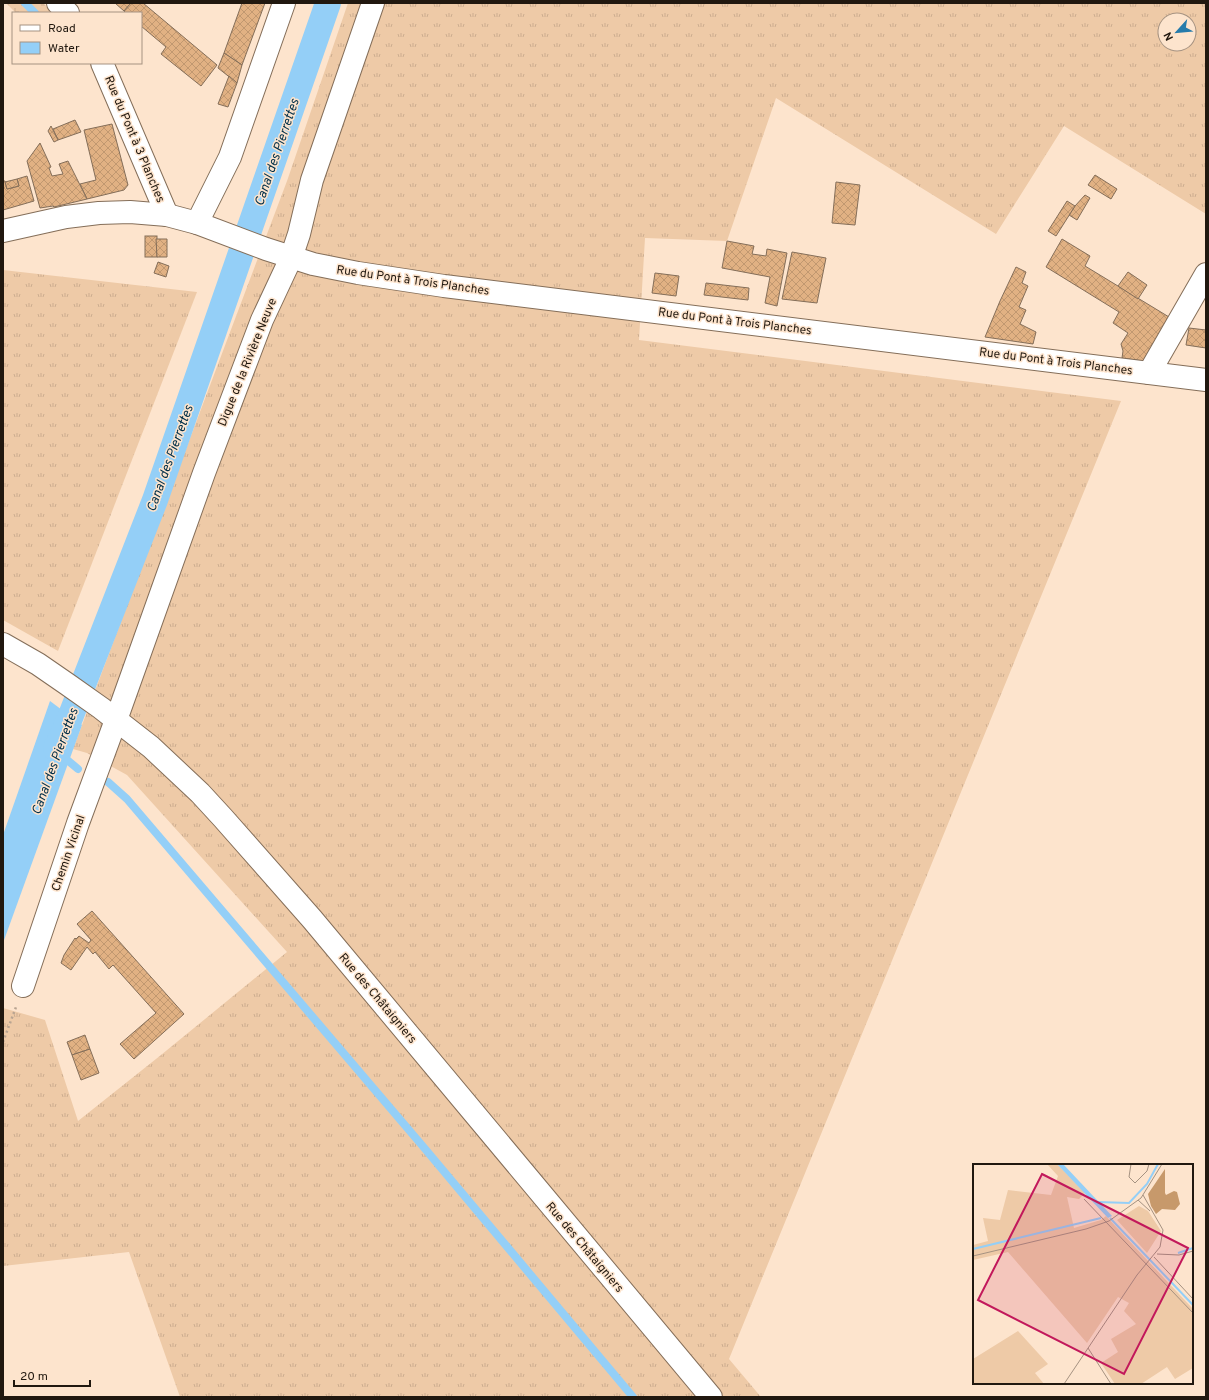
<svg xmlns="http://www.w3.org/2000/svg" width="1209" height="1400" font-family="Overpass,sans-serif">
<defs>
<pattern id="grass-tufts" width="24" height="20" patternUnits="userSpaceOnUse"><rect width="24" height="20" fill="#eecaa7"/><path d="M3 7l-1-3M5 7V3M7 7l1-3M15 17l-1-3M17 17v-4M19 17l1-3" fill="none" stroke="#ccad8f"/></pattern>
<pattern id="wetland-marsh" width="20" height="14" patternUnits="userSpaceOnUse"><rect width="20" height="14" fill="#eecaa7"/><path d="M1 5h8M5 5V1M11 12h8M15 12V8" fill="none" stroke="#ccad8f"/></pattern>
<pattern id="building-cross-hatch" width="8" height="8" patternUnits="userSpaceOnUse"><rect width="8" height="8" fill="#e1b183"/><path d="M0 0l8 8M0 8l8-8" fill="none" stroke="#c19870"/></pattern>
</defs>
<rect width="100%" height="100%" fill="#fde4cd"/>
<g fill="url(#grass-tufts)" fill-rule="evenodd">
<path d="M348 3H1206V214L1064 126 996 234 776 98 727 241 645 238 639 340 1121 401 729 1359 761 1397H180L129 1252 3 1266V1008L45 1020 78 1121 161 1055 287 952 127 775 87 753 73 749 287 181ZM1165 20H1189V44H1165Z"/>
<path d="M3 270 197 292 58 651 3 620Z"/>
</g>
<path fill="url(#wetland-marsh)" d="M6 3H43L53 13H16Z"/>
<path fill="#94cff7" d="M50 701 82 725 3 943V835Z"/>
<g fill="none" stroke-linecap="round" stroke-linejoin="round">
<g stroke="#94cff7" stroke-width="8">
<path d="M25 3 35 13"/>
<path d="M60 754 78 769"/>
<path d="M108 782 127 799 426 1150 633 1397"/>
</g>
<path stroke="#94cff7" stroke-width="26" d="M56 749 68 723 155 500 328 3"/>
</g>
<g fill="url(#building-cross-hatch)" stroke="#846e59">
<path d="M115 3H131L124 11Z"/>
<path d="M131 3H143L217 65 201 86 161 54 166 47 141 26V13H126L124 11Z"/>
<path d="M242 3H265L242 65 224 53Z"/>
<path d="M224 53 242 65 237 83 218 68Z"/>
<path d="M229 76 237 83 228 107 218 104Z"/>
<path d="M75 120 81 132 58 140 53 129Z"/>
<path d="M112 124 128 185 124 190 87 199 80 184 96 180 84 130Z"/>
<path d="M51 126 58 140 54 142 48 131Z"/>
<path d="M40 143 51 167 49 168 52 176 63 174 59 164 68 161 87 199 54 207 53 206 40 208 27 161Z"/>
<path d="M1095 175 1117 189 1111 199 1088 185Z"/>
<path d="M27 176 34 201 3 210V181H5L7 189 19 186 17 179Z"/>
<path d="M17 179 19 186 7 189 5 182Z"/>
<path d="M836 182 860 185 855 225 832 223Z"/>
<path d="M1085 195 1090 198 1077 220 1069 215 1075 206Z"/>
<path d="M1067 201 1075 206 1056 236 1048 231Z"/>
<rect x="145" y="236" width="12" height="21"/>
<path d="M156 239H167V257H157Z"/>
<path d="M1062 239 1090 256 1085 266 1169 317 1143 361 1122 358 1123 351 1121 344 1128 333 1113 323 1119 312 1046 267Z"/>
<path d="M727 241 754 246 752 254 766 256 767 249 787 253 777 306 765 303 770 277 722 268Z"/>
<path d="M792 252 826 258 817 303 782 299Z"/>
<path d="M158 262 169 266 166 277 154 273Z"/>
<path d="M1016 267 1026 272 1022 283 1028 286 1019 307 1026 310 1020 324 1036 332 1033 344 985 337 1000 301Z"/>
<path d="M1128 272 1147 285 1138 299 1118 286Z"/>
<path d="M655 273 679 276 676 296 652 293Z"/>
<path d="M706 283 749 288 748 300 704 295Z"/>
<path d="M1189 328 1206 330V348L1186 345Z"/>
<path d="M92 911 184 1014 134 1059 120 1044 156 1013 113 965 109 969 95 952 93 954 87 947 71 970 61 963 64 955 75 938 76 939 79 936 89 943 91 940 77 924Z"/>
<path d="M85 1035 90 1049 72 1055 67 1042Z"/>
<path d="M90 1049 99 1073 81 1080 72 1055Z"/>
</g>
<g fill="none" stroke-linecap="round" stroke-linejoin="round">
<defs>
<g id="minor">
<path d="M197 223 230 157 284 3"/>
<path d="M1149 373 1206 274"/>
<path d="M23 986 78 823 116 720 204 473 262 320 291 258 299 234 312 180 373 3"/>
</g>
<g id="tertiary">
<path d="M58 3 68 13"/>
<path d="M102 63 167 215"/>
<path d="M3 231 66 217 99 213 130 212 167 215 197 223 266 249 313 264 358 273 444 286 1206 380"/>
<path d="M3 644 38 664 67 684 101 708 151 747 200 793 223 818 312 919 711 1397"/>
</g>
</defs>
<use href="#minor" stroke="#846e59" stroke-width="24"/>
<use href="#tertiary" stroke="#846e59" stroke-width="24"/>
<path stroke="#b8a491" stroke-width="2.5" stroke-dasharray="2 3" stroke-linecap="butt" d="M3 1042 16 1007"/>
<use href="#minor" stroke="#fff" stroke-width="22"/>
<use href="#tertiary" stroke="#fff" stroke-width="22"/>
</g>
<g text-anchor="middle" stroke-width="3" stroke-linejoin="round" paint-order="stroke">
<g font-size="12" fill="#21180f" stroke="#fde4cd">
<text transform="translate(135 139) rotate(67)" y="4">Rue du Pont à 3 Planches</text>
<text transform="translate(413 280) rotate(8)" y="4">Rue du Pont à Trois Planches</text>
<text transform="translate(735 321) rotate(7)" y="4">Rue du Pont à Trois Planches</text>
<text transform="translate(1056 361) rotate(7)" y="4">Rue du Pont à Trois Planches</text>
<text transform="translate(247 362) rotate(-68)" y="4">Digue de la Rivière Neuve</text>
<text transform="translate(68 853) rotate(-71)" y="4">Chemin Vicinal</text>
<text transform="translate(378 998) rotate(50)" y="4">Rue des Châtaigniers</text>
<text transform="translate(585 1247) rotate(50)" y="4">Rue des Châtaigniers</text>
</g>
<g font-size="13" font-style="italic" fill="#002f49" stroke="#fde4cd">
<text transform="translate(276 152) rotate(-71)" y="5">Canal des Pierrettes</text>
<text transform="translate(169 458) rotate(-70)" y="5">Canal des Pierrettes</text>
<text transform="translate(54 761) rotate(-70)" y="5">Canal des Pierrettes</text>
</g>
</g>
<g transform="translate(973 1164)">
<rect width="220" height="220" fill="#fde4cd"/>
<path d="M74 0H84L112 29 106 35 94 33 101 64 128 56 133 52 220 145V204L202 215 194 203 168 220H142L128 199 145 188 138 175 163 160 151 147 156 139 145 133 114 179 35 88 0 96V81L15 77 10 54 27 56 35 26 78 31 85 12ZM166 42 175 47 188 67 174 89 144 56ZM45 167 75 200 62 209 71 220H0V195Z" fill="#eecaa7"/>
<path d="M192 5V29L193 31 201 27 204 28 207 40 202 46 189 45 183 50 178 42 175 30Z" fill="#c7996b"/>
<path d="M84 0H90L139 52 135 54Z" fill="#94cff7"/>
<path fill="none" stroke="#94cff7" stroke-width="2" d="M124 38 156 39 174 20 185 0M137 54 220 141M0 85 128 54M205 89 220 84"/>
<path fill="none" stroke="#a59281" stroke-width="1" d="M158 0 156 13 162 19 174 7 176 0M111 35 220 149M165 36 177 47M184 90 206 91 220 87M0 92 113 65 136 57 168 34 189 0M181 93 220 135M115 184 138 220M91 220 164 111 187 83 190 66 170 31"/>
<path fill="#c2185b" fill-opacity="0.15" stroke="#c2185b" stroke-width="2" d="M69 10 215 84 151 210 5 136Z"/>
<rect width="220" height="220" fill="none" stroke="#21180f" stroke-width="2"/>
</g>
<rect width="1209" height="1400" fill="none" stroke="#21180f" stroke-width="8"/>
<rect x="12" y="12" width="130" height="52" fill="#fde4cd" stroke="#a59281"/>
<rect x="20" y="25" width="20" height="6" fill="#ffffff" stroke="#a59281"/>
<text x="48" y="32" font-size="12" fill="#21180f">Road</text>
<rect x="20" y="42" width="20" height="12" fill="#94cff7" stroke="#a59281"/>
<text x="48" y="52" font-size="12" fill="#21180f">Water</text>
<g transform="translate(1177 32) rotate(243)"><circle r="19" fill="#fde4cd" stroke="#a59281"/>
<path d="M0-3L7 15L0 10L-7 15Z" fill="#267bab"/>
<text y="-6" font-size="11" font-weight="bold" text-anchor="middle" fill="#21180f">N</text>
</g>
<path d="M14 1380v6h76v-6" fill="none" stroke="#21180f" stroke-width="2"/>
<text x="20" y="1380" font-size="12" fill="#21180f" stroke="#fde4cd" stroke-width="3" paint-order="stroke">20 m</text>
</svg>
